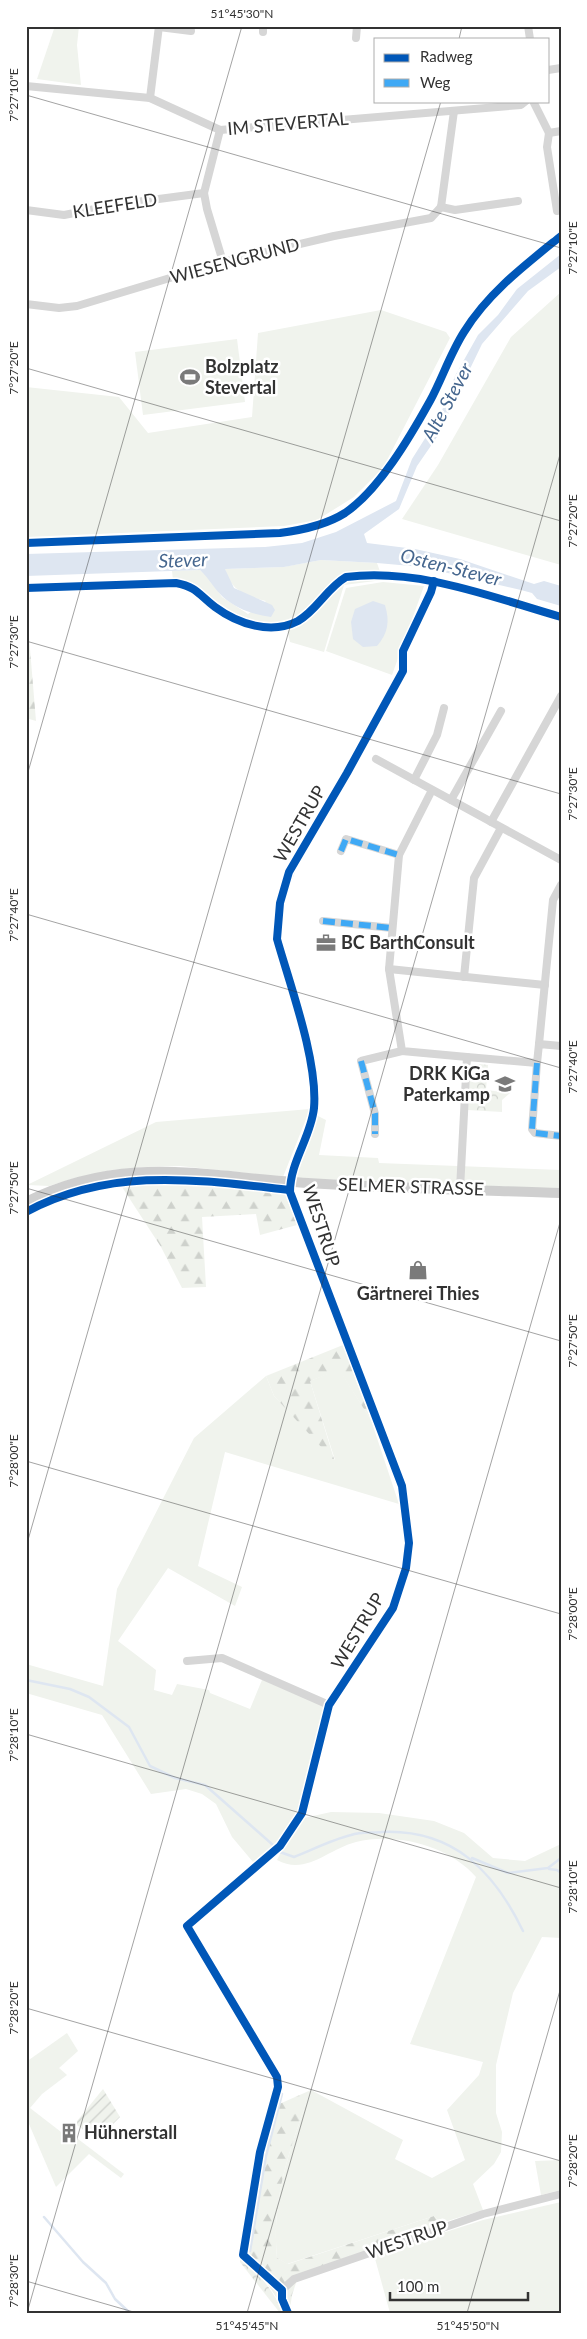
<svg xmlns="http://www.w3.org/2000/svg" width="587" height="2339" font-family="Lato,sans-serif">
<defs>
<pattern id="forest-firs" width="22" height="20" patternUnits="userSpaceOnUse" patternTransform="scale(1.25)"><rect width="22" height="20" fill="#f0f3ed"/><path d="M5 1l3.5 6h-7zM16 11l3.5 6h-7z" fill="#ced1cc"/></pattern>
<pattern id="park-crowns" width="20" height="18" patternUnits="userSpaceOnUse" patternTransform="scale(1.25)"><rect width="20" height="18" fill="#f0f3ed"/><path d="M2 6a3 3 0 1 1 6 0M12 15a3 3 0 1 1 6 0" fill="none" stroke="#ced1cc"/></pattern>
<pattern id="garden-furrows" width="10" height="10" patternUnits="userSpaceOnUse" patternTransform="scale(1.25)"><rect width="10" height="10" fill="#f0f3ed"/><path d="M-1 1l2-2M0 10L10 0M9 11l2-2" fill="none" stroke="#ced1cc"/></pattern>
</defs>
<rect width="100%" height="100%" fill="#fff"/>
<g fill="#f0f3ed">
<path d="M55 26H79L77 45 81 85 37 79Z"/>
<path d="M561 292V565L402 519 438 465 511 337Z"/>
<path d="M381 310 446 332 450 338 383 468 354 497 317 520 284 526 26 537V387L119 397 148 433 252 417 258 333Z"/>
<path d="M237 339 245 402 143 415 135 352Z"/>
<path d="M321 560 377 563 383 580 344 585 324 652 290 642 286 624C260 629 238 621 216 605 199 593 197 582 173 580L172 571 200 570 208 577 222 597 248 614 266 601C247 597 229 589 225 569L283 567Z"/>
<path d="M383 582 424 586 392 675 326 651 346 588Z"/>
<path d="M310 1109 283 1177 180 1166 145 1167 112 1170 75 1178 49 1186 27 1185 156 1122Z"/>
<path d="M316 1115 326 1120 319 1155 378 1158 379 1163 561 1170V1189L293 1178Z"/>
<path d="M339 1369 371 1420 399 1504 225 1452 198 1566 242 1587 235 1606 168 1568 118 1641 156 1670 154 1690 172 1695 177 1684 209 1690 210 1693 250 1709 264 1675 327 1704 300 1811 277 1843 253 1862 232 1837 216 1804 202 1794 186 1789 151 1794 102 1715 26 1693V1664L103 1686 117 1589 194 1438 266 1376 274 1396 335 1460 310 1381Z"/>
<path d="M331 1812 379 1813 434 1821 464 1833 493 1858 525 1861 561 1844V1938L542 1937 513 1993 496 2065V2113L502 2132 501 2152 494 2164 473 2184 483 2210 441 2223 434 2216 287 2264 277 2258C271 2197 291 2146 311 2090L403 2140 395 2159 432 2178 465 2160 447 2110 479 2075 483 2062 410 2044 476 1877C449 1846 397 1832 356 1842 328 1849 306 1876 277 1860L283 1848 304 1818Z"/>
<path d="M67 2033 78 2051 59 2068 67 2075 42 2094 30 2108 74 2142 78 2139 124 2174 121 2178 89 2154 56 2187 26 2117V2062Z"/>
<path d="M561 2160V2190L541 2195 535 2161Z"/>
<path d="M561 2202V2313H390L374 2255 483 2220Z"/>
</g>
<g fill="url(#forest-firs)">
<path d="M26 601 36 721 26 718Z"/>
<path d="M168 1184 284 1191 297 1225 260 1235 256 1214 202 1217 206 1287 182 1288 161 1247 122 1187Z"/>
<path d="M343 1345 371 1420 339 1370 310 1381 335 1462 274 1396 266 1376Z"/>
<path d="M311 2090C291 2146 271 2197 277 2258L288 2264 434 2216C440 2222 443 2226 439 2234L297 2280 292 2295 290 2309 276 2297 248 2254 264 2154 277 2105Z"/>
</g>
<g fill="url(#park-crowns)">
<path d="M479 1064 488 1065 486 1090 510 1093 502 1100V1112L468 1110 470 1074Z"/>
<path d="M240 2255C258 2271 272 2290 283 2311L280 2313 240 2262Z"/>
</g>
<path fill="url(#garden-furrows)" d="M103 2089 120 2117 97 2140 77 2125V2121Z"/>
<g fill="#dee6f1">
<path d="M561 254V267L528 291 482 344 437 437 417 466 399 509 364 534 367 543 415 549 460 559 534 584 544 581 561 586V606L537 599 532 593 521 590 422 567 377 563 321 560 284 567 225 569 234 588 272 605 275 610 271 617C253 614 238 610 223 597 214 589 209 578 200 570L26 576V554L265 547 302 543 336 532 396 501 412 459 441 413 455 376 478 335 498 315 517 289Z"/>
<path d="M373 601 385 605C390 622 388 633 377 646L363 647 353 639 351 622 355 609Z"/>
</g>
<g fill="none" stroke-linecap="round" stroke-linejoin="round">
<g stroke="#dee6f1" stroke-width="2.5">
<path d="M26 1680 70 1689 89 1697 129 1727 150 1766 175 1778 205 1785 273 1845"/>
<path d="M280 1852 294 1857C312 1850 331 1840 351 1835 360 1832 372 1833 382 1832 453 1829 494 1871 523 1931"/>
<path d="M472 1858 508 1873 548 1868 561 1858"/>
<path d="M549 1869 557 1870 561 1873"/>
<path d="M44 2217 83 2262 106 2283 115 2299 130 2313"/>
<path d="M250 2251 266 2156 282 2094"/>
</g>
<g stroke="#d6d6d6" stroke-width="8">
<path d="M528 26 530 39"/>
<path d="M159 27 191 31"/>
<path d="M263 32V26"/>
<path d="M356 38 357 26"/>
<path d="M548 70 561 68"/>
<path d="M26 86 150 98 220 130 521 105 526 101"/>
<path d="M150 98 159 26"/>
<path d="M533 101 549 133 561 131"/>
<path d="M220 130 204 193 207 209 223 262"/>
<path d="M549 133 547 147 557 211"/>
<path d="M441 207 454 111"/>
<path d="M441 207 455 210 518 201"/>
<path d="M26 210 64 215 121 204 204 193"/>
<path d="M26 304 59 308 77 306 223 262 334 236 431 218 441 207"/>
<path d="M376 759 561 860"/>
<path d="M414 780 437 735 444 708"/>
<path d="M432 790 399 855 389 969 402 1051 467 1057"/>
<path d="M451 800 501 711"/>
<path d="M491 822 561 696"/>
<path d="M341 851 346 839 399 855"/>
<path d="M323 921 392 928"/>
<path d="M389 969 545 985"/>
<path d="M464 977 474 878 501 828"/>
<path d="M539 1044 553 900 561 885"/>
<path d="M537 1063 532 1129 535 1133 561 1136"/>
<path d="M375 1134V1114L361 1061 402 1051"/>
<path d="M460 1189 467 1057 537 1063 539 1044 561 1046"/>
<path d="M187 1661 222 1658 329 1705 393 1608 406 1568 409 1543 408 1526 402 1486 290 1192C290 1162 311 1137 314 1108 318 1061 290 985 277 939 276 874 316 827 347 772 366 739 384 705 403 671"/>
<path d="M288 2313 282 2299V2290L294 2279 483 2214 561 2194"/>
</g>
<path stroke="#cfcfcf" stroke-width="10" d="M26 1202C124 1153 206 1177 308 1183 392 1188 476 1190 561 1193"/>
<g stroke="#3fa9f5" stroke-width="6" stroke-dasharray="12 6" stroke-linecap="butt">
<path d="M341 851 346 839 399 855"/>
<path d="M323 921 392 928"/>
<path d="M361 1061 375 1114V1134"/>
<path d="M537 1063 532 1129 535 1133 561 1136"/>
</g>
<defs>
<g id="cycleway">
<path d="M26 543 280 533C303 530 326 525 345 513 379 490 410 437 430 401 442 379 450 354 464 332 488 293 525 265 561 236"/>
<path d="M26 588 176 583C197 587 199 595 215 607 238 624 271 635 298 621 317 610 327 588 346 577 420 568 491 597 561 617"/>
<path d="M26 1212C112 1166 198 1180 289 1190"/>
<path d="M288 2313 282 2299V2290L243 2255 260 2152 278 2087 277 2077 187 1926 280 1846 302 1813 329 1705 393 1608 406 1568 409 1543 402 1486 290 1192C290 1162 311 1137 314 1108 318 1061 290 985 277 939L280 903 289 872 347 773 403 671V651L431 592 434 581"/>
</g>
</defs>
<use href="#cycleway" stroke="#fff" stroke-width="11"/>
<use href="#cycleway" stroke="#0057b8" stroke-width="8"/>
</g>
<path fill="none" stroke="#323232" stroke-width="1" stroke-opacity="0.45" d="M459 39 462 26M26 95 561 248M26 368 561 521M26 641 561 794M26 779 242 26M26 914 561 1068M26 1188 561 1341M26 1461 561 1614M26 1547 441 101M26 1734 561 1888M26 2008 561 2161M26 2281 137 2313M27 2313 561 451M247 2313 561 1219M467 2313 561 1987"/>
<defs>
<symbol id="stadium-bare" viewBox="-9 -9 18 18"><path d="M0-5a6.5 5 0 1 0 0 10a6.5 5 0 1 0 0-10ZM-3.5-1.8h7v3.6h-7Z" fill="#7a7a7a" stroke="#fff" stroke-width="2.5" paint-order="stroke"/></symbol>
<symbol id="office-bare" viewBox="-9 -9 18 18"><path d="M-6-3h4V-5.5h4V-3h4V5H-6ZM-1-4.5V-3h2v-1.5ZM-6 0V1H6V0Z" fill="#7a7a7a" stroke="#fff" stroke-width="2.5" paint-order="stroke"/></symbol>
<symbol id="school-bare" viewBox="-9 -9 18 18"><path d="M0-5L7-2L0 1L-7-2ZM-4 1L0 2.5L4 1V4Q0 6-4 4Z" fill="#7a7a7a" stroke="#fff" stroke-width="2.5" paint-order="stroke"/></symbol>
<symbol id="shop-bare" viewBox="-9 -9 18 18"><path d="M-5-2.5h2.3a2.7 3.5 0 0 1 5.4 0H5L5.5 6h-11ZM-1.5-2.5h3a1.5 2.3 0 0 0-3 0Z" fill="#7a7a7a" stroke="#fff" stroke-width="2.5" paint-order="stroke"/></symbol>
<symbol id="building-bare" viewBox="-9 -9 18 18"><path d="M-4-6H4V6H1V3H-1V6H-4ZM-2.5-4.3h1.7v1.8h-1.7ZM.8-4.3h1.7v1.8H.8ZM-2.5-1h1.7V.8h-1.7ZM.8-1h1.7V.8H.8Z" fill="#7a7a7a" stroke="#fff" stroke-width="2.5" paint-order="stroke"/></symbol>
</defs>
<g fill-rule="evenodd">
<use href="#stadium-bare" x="176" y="363" width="28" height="28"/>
<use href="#office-bare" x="312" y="929" width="28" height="28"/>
<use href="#school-bare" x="491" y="1070" width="28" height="28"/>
<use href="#shop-bare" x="404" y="1256" width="28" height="28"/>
<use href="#building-bare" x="55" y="2119" width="28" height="28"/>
</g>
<g text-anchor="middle" stroke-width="5" stroke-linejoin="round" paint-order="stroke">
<g font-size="18" fill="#323232" stroke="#fff">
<text transform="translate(288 124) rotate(-5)" y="6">IM STEVERTAL</text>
<text transform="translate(115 206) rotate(-9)" y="6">KLEEFELD</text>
<text transform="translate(235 261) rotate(-15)" y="6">WIESENGRUND</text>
<text transform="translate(300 824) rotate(-60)" y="6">WESTRUP</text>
<text transform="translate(411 1187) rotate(2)" y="6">SELMER STRASSE</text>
<text transform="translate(321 1226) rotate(72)" y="6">WESTRUP</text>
<text transform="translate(358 1631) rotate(-59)" y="6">WESTRUP</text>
<text transform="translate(407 2240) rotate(-19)" y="6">WESTRUP</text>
</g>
<g font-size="18" font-weight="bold" fill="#323232" stroke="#fff" text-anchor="start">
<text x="205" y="373">Bolzplatz<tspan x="205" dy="21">Stevertal</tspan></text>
<text x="341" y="949">BC BarthConsult</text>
<text x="490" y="1080" text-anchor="end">DRK KiGa<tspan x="490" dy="21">Paterkamp</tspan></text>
<text x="418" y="1300" text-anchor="middle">Gärtnerei Thies</text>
<text x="84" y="2139">Hühnerstall</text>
</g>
<g font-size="19" font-style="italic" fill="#45668e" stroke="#fff">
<text transform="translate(447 402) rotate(-62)" y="7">Alte Stever</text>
<text transform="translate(183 560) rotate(-2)" y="7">Stever</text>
<text transform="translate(451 567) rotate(14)" y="7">Osten-Stever</text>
</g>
</g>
<rect width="587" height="2339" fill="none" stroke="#ffffff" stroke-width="55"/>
<rect x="374" y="38" width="175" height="65" fill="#ffffff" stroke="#adadad"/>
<rect x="384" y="54" width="25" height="8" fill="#0057b8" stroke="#adadad"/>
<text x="420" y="62" font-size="15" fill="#323232">Radweg</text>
<rect x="384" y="79" width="25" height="8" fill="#3fa9f5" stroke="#adadad"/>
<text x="420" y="88" font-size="15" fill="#323232">Weg</text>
<path d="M390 2292v8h138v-8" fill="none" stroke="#323232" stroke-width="2.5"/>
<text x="397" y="2292" font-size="15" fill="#323232" stroke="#ffffff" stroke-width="4" paint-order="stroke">100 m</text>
<rect x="28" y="28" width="532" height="2284" fill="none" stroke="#323232" stroke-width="2"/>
<g font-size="12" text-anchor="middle" fill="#323232">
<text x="242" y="18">51°45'30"N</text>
<text transform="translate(14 95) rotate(-90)" y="4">7°27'10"E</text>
<text transform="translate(573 248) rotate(-90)" y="4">7°27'10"E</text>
<text transform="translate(14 368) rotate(-90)" y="4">7°27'20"E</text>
<text transform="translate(573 521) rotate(-90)" y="4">7°27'20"E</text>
<text transform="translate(14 642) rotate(-90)" y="4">7°27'30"E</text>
<text transform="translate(573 794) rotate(-90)" y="4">7°27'30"E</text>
<text transform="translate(14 915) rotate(-90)" y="4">7°27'40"E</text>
<text transform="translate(573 1067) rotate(-90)" y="4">7°27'40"E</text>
<text transform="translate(14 1188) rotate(-90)" y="4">7°27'50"E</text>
<text transform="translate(573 1341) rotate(-90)" y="4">7°27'50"E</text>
<text transform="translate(14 1461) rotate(-90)" y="4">7°28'00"E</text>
<text transform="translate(573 1614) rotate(-90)" y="4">7°28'00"E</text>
<text transform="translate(14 1735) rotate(-90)" y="4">7°28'10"E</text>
<text transform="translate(573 1887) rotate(-90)" y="4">7°28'10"E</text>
<text transform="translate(14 2008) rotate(-90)" y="4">7°28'20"E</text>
<text transform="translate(573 2161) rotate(-90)" y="4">7°28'20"E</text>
<text transform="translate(14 2281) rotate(-90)" y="4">7°28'30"E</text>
<text x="247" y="2330">51°45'45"N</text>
<text x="468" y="2330">51°45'50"N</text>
</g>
</svg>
